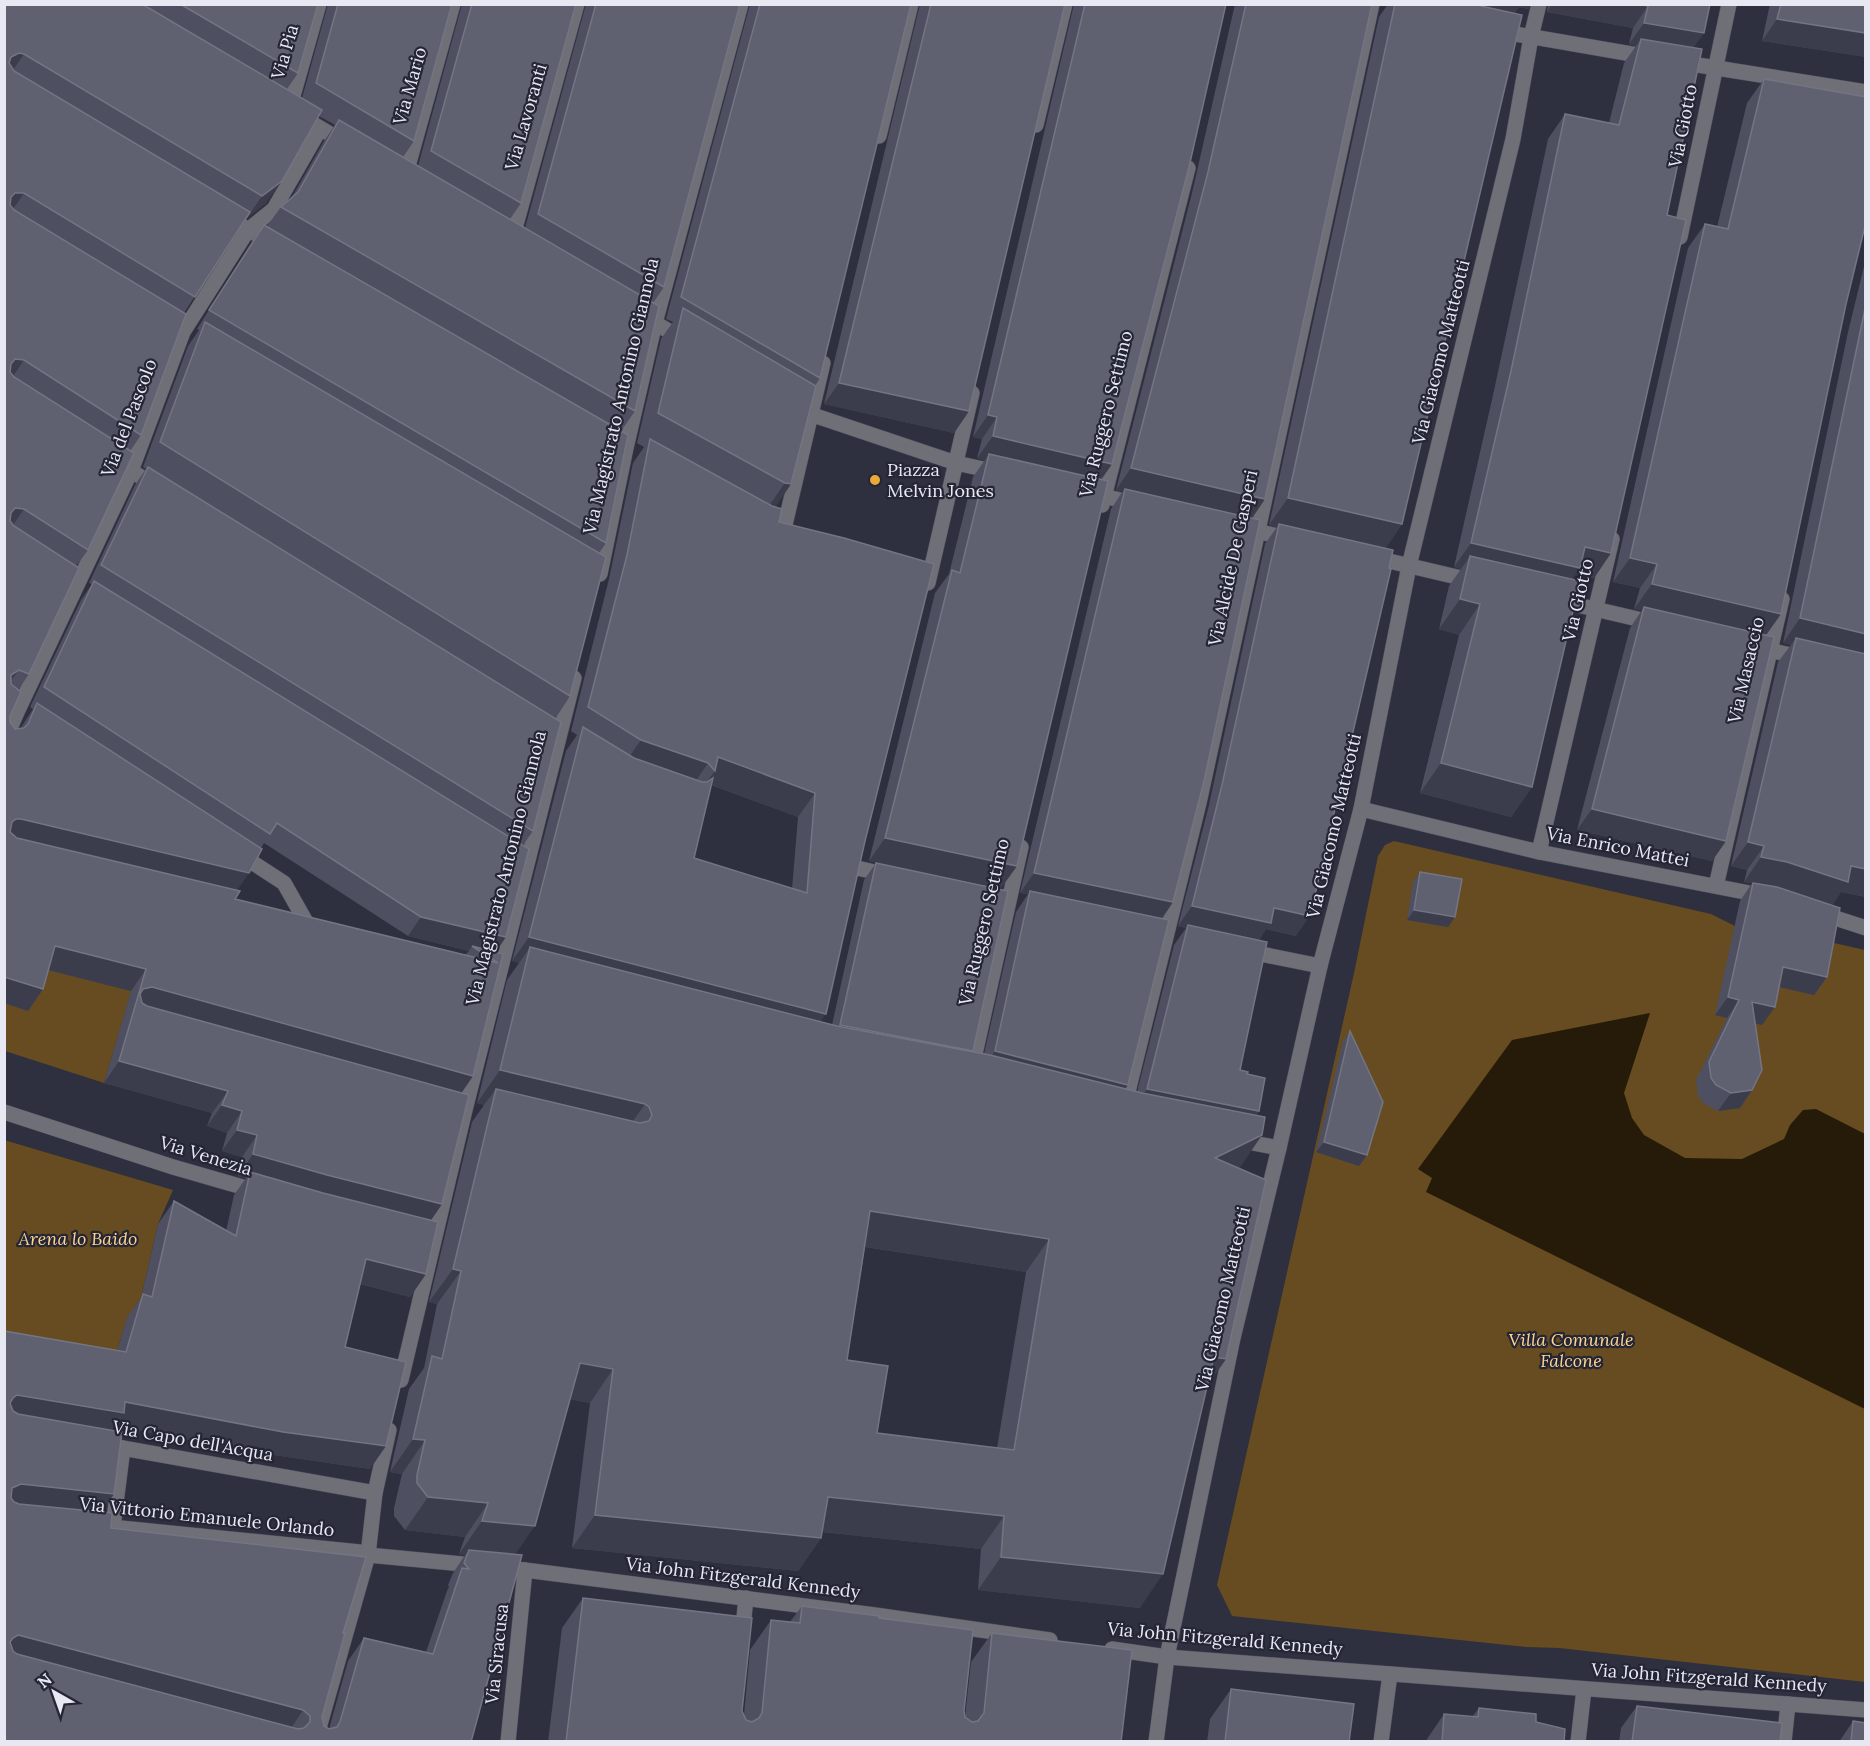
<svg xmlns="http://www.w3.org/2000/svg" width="1870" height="1746" font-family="Lora,serif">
<rect width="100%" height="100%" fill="#2e2f3f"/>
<g fill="#664c20">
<path d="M1394 841 1711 914 1735 926 1821 940 1865 950V1682L1559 1648 1526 1647 1232 1616 1217 1585 1354 973 1378 856 1385 845Z"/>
<path d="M4 956 132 989 104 1083 5 1051Z"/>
<path d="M4 1140 173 1190 158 1224 136 1320 127 1318 110 1375 5 1357Z"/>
</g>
<path fill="#261b08" d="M1650 1013 1624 1093 1632 1118 1644 1135 1685 1158 1742 1159 1784 1139 1790 1125 1803 1110 1816 1109 1865 1134V1409L1426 1192 1432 1178 1418 1169 1512 1040Z"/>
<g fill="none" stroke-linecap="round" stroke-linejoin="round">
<defs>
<path id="lane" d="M113 1527 123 1448"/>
<g id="street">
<path d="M1498 31 1649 57"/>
<path d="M1679 62 1866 92"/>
<path d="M289 110 319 4"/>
<path d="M298 115 347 144"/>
<path d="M1036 125 1065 4"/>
<path d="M879 136 911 4"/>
<path d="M405 177 453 4"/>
<path d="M223 215 275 245"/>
<path d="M1680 237 1729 4"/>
<path d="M512 239 577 4"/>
<path d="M638 313 684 340"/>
<path d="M793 403 810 414 956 463 997 472"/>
<path d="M110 457 158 488"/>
<path d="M1085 492 1138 504"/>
<path d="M1102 505 1188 168"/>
<path d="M1240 527 1290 539"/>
<path d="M784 529 823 363"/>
<path d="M1372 557 1474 581"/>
<path d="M600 574 626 448 655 323 741 4"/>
<path d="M928 583 972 393"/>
<path d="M1556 600 1655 623"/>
<path d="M1751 646 1804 658"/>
<path d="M4 742 18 710 131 471 183 332 248 230 274 209 320 129"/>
<path d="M1361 809 1539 852 1765 896"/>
<path d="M1539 852 1612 539"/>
<path d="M238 853 284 883 306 922"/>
<path d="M857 868 888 875"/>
<path d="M1716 886 1782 599"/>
<path d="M1820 913 1866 928"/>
<path d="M1246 951 1320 966"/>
<path d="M971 1072 1021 847"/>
<path d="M1124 1108 1199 803 1372 4"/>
<path d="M4 1112 173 1167 260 1192"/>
<path d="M1237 1140 1279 1148"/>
<path d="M401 1380 465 1110 574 678"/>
<path d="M100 1444 375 1493"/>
<path d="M91 1525 360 1552 368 1555 525 1570 875 1615 1050 1640"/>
<path d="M742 1637 746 1598"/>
<path d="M1112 1649 1167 1657 1866 1710"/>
<path d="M315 1742 368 1555 375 1493 389 1430"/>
<path d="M508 1742 525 1570"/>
<path d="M1156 1742 1167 1657 1233 1338 1279 1148 1320 966 1361 809 1409 566 1513 139 1531 37 1539 4"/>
<path d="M1381 1742 1390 1674"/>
<path d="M1578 1742 1584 1689"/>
<path d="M1784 1742 1788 1704"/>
</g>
</defs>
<use href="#lane" stroke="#4c4d5c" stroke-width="16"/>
<use href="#street" stroke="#4c4d5c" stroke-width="16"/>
<use href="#lane" stroke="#6e6f77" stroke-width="15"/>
<use href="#street" stroke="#6e6f77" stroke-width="15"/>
</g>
<g fill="#4e4f60" fill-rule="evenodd">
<path d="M4 4 148 8 149 4H318L298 73 287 89 302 98 328 4H452L414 141 403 157 418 166 462 4H576L521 203 510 219 525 228 586 4H740L664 287 653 303 635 411 621 431 606 543 599 553 570 696 555 719 533 831 523 845 496 952 503 954 473 1076 461 1093 442 1204 431 1220 426 1274 410 1297 360 1284 345 1347 370 1469 267 1454 114 1426 111 1430 102 1512 111 1528 343 1633 322 1717 324 1726 329 1729 348 1661 364 1638 426 1652 447 1591 449 1587 448 1585 453 1573 465 1555 459 1554 465 1537 405 1530 394 1516V1508L402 1474 390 1472 409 1389 424 1368 437 1304 429 1302 472 1122 484 1105 477 1103 507 980 519 963 512 961 566 751 577 735 571 731 609 579 633 463 644 447 637 443 661 339 673 322 666 319 750 4H911L820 378 815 386 791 484 775 507 779 522 844 538 820 1022 832 1025 864 880 876 863 973 1051V1052L984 1054 1016 912 1028 894 1020 893 1111 509 1123 491 1116 490 1192 193 1235 4H1372L1265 499 1252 518 1173 902 1162 919 1125 1089 1137 1092 1174 945 1186 928 1178 926 1209 805 1265 544 1277 527 1269 525 1379 17 1388 4H1531L1528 9 1519 7 1515 13 1402 524 1385 549 1296 936 1266 929 1259 940 1240 1070 1247 1074 1259 1111 1256 1116 1239 1168 1226 1359 1207 1385 1140 1608 978 1590 981 1549 822 1532 821 1538 798 1571 572 1548 590 1403 570 1399 515 1554 471 1742H4L127 1317 141 1298 158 1224 174 1201 226 1231 234 1195 246 1178 238 1176 242 1157 222 1151 227 1133 207 1126 212 1113 104 1083 131 991 49 970 28 1011 4 1003ZM319 116 335 125 324 141 292 197 281 207 267 226 264 225 251 243 197 329 199 330 188 346 143 467 146 469 135 485 89 583 92 584 81 600 30 707 33 709 20 729H15L10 722V716L18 690 29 674 76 566 88 550 130 451 141 435 184 313 246 217 247 218 266 203ZM711 785 798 817 792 889 694 858ZM264 843 408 936 469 951 465 955 235 899 237 890ZM865 1247 1026 1272 997 1448 877 1433 847 1360Z"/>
<path d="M920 4H1065L969 411 954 433 824 404Z"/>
<path d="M1074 4H1226L1112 464 1101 480 1017 866 1001 888 869 861 935 593 949 574 973 477 985 460 977 458 982 439 973 437Z"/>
<path d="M1548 4H1710L1704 33 1693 47 1667 215 1611 553 1594 578 1576 574 1572 579 1532 787 1511 817 1420 793 1459 635 1439 629 1449 586 1461 569 1454 567 1493 395 1548 139 1565 114 1609 123 1624 63 1636 46 1629 44 1633 28 1547 12Z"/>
<path d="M1770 4H1866V57L1762 41Z"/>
<path d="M1764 79 1766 636 1726 841 1712 861 1577 830 1630 628 1642 610 1634 609 1640 588 1613 582 1688 248 1705 224 1717 227 1747 103Z"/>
<path d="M1866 258V897L1841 892 1832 905 1827 977 1814 995 1779 987 1762 1025 1755 1024 1752 1090 1740 1108 1718 1111 1703 1103 1698 1096 1696 1080 1727 1018 1715 1015 1740 901 1752 883 1744 882 1747 870 1731 866 1778 662 1791 645 1783 643 1848 332Z"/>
<path d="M1420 872 1448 927 1407 920 1413 882Z"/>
<path d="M1350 1031 1367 1155 1359 1166 1316 1152 1343 1041Z"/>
<path d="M583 1598 742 1711 744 1715 750 1650 771 1620 790 1622 802 1606 879 1618 964 1711 965 1717 971 1662 992 1633 1121 1742H548L562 1628Z"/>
<path d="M1231 1689 1349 1742H1207L1210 1719Z"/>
<path d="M1637 1706 1780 1742H1619L1621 1728Z"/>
<path d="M1479 1708 1536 1722 1564 1742H1425L1444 1714 1472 1717Z"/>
<path d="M1853 1721 1866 1742H1839Z"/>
</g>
<g fill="#3b3c4c">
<path d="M1421 4H1531L1528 9 1519 7 1508 23Z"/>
<path d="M1552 4H1639L1648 6 1633 28 1547 12Z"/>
<path d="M1777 19 1866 33V57L1762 41Z"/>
<path d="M1644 23 1704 33 1689 54 1641 39 1636 46 1629 44Z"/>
<path d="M19 53 24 54 9 76 4 75 11 57Z"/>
<path d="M282 181 266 203 247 218 262 196Z"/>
<path d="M15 193H24L9 215 11 197Z"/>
<path d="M15 359 24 360 9 382 11 364Z"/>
<path d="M839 383 969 411 954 433 824 404Z"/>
<path d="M988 415 997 417 982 439 973 437Z"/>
<path d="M993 436 1112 464 1097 485 989 454 985 460 977 458Z"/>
<path d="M1131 468 1265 499 1250 521 1125 489 1123 491 1116 490Z"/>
<path d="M785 483 791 484 770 515 764 513Z"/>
<path d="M1288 498 1402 524 1384 551 1279 524 1277 527 1269 525Z"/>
<path d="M15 508 24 509 9 531 11 513Z"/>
<path d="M1471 543 1585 547 1611 553 1594 578 1576 574 1563 592 1470 556 1461 569 1454 567Z"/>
<path d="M1630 558 1657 564 1640 588 1613 582Z"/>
<path d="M1652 584 1781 614 1764 638 1644 607 1642 610 1634 609Z"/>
<path d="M1460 599 1480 604 1459 635 1439 629Z"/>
<path d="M1800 618 1866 634V662L1796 638 1791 645 1783 643Z"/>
<path d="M19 670 4 690 11 675Z"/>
<path d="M641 740 708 763 691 788 624 764Z"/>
<path d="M718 757 815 793 798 817 706 783 715 771Z"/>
<path d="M1441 763 1532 787 1511 817 1420 793Z"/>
<path d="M1592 809 1726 841 1712 861 1577 830Z"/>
<path d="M16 819H21L249 873 234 895 6 841 12 822Z"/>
<path d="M885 838 1017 866 1001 888 869 861Z"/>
<path d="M1748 842 1764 846 1747 870 1731 866Z"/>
<path d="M1761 857 1851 866 1866 869V897L1841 892 1831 906 1770 887 1744 882Z"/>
<path d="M1034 873 1173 902 1159 922 1030 891 1028 894 1020 893Z"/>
<path d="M1192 906 1274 908 1310 916 1296 936 1266 929 1257 943 1188 925 1186 928 1178 926Z"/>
<path d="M1414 910 1455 917 1448 927 1407 920Z"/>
<path d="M421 917 506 937 493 956 472 946 469 951 408 936Z"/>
<path d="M529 937 826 1014 809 1038 530 947 519 963 512 961Z"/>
<path d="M55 946 146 969 131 991 40 968Z"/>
<path d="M1783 967 1827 977 1814 995 1770 985Z"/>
<path d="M4 977 43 989 28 1011 4 1003Z"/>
<path d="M152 987 473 1076 458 1098 137 1009 138 995 143 989Z"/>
<path d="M1728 997 1739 1000 1727 1018 1715 1015Z"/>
<path d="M1752 1002 1775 1007 1762 1025 1739 1020Z"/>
<path d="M840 1025 973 1051 962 1068 828 1042Z"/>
<path d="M995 1051 1128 1085 1114 1105 981 1072Z"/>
<path d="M119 1061 228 1091 212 1113 104 1083Z"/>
<path d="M500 1070 645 1104 621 1138 496 1089 484 1105 477 1103Z"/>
<path d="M1147 1089 1259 1111 1245 1131 1133 1109Z"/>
<path d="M1752 1090 1740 1108 1718 1111 1731 1093Z"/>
<path d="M222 1105 242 1111 227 1133 207 1126Z"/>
<path d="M237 1130 257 1135 242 1157 222 1151Z"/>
<path d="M1262 1135 1239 1169 1215 1158Z"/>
<path d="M1324 1142 1367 1155 1359 1166 1316 1152Z"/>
<path d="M253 1154 442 1204 427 1226 250 1172 246 1178 238 1176Z"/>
<path d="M870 1211 1049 1239 1026 1272 847 1244Z"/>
<path d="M366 1259 426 1274 410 1297 350 1281Z"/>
<path d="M453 1269 461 1271 437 1304 429 1302Z"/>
<path d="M1214 1357 1226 1359 1203 1392Z"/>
<path d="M580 1363 613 1369 590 1403 557 1396Z"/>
<path d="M17 1395 125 1402 386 1446 370 1469 267 1454 114 1426 108 1436 4 1418 13 1398Z"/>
<path d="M413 1439 425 1440 402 1474 390 1472Z"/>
<path d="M21 1484 114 1494 99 1516 4 1507 12 1488Z"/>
<path d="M428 1497 488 1503 465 1537 405 1530Z"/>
<path d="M828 1497 1004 1516 981 1549 805 1530Z"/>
<path d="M595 1515 821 1538 798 1571 572 1548Z"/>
<path d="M482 1521 535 1526 512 1559 469 1550 465 1555 459 1554Z"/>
<path d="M1001 1557 1163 1574 1140 1608 978 1590Z"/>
<path d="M18 1635 303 1710 288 1733 4 1658 13 1638Z"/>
</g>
<g fill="#5f6070" stroke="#747584" stroke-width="1.5" fill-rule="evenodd">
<path d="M4 4H142L322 110 282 181 262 196 24 54 19 53 11 57 9 63 14 71 250 212 195 297 24 193H15L11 197 10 205 14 210 186 314 141 435 24 360 15 359 11 364 10 372 14 377 134 453 88 550 24 509 15 508 11 513 10 521 14 526 79 568 29 674 19 670 11 675V684L21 692 10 716V722L15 729 24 728 28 724 37 703 262 849 249 873 21 819H16L12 822 10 832 17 838 240 891 235 899 498 963 472 946 503 954 473 1076 152 987 143 989 140 994 142 1003 147 1006 469 1095 442 1204 327 1175 253 1154 257 1135 237 1130 242 1111 222 1105 228 1091 119 1061 146 969 55 946 43 989 4 977Z"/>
<path d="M180 4H318L298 73Z"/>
<path d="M338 4H452L414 141 316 83Z"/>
<path d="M472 4H576L521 203 431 151Z"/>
<path d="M596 4H740L664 287 538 214Z"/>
<path d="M760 4H911L820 378 681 297Z"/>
<path d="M931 4H1065L969 411 839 383Z"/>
<path d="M1085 4H1226L1189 167 1112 464 993 436 997 417 988 415Z"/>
<path d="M1246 4H1372L1265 499 1131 468 1208 172Z"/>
<path d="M1395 4H1472L1522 15 1402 524 1288 498Z"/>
<path d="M1639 4H1710L1704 33 1644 23 1648 6Z"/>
<path d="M1781 4H1866V33L1777 19Z"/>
<path d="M1641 39 1702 49 1667 215 1686 220 1611 553 1585 547 1580 568 1471 543 1511 371 1565 114 1619 125Z"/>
<path d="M1764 79 1866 97V222L1846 304 1781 614 1652 584 1657 564 1630 558 1705 224 1728 229Z"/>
<path d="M339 120 659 306 635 411 281 207 298 192Z"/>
<path d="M264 225 628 435 606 543 209 310Z"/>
<path d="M1866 304V634L1800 618Z"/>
<path d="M683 308 816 386 791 484 785 483 658 413Z"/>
<path d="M205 322 606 557 570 696 160 442Z"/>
<path d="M650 439 772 506 782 509 779 522 844 538 934 564 865 841 826 1014 529 937 583 727 634 758 702 782H707L713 778 694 858 807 893 815 793 718 757 715 771 708 763 641 740 588 707 627 555Z"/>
<path d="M989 454 1108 481 1017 866 885 838 952 570 960 573Z"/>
<path d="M148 467 561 722 533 831 101 565Z"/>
<path d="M1125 489 1260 520 1204 781 1173 902 1034 873Z"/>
<path d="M1279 524 1393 550 1389 568 1391 569 1310 916 1274 908 1271 923 1192 906 1222 785Z"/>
<path d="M1470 556 1580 581 1532 787 1441 763 1480 604 1460 599Z"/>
<path d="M94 581 529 849 506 937 421 917 277 823 270 834 44 687Z"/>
<path d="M1644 607 1774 637 1726 841 1592 809Z"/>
<path d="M1796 638 1866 654V869L1851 866 1848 882 1787 862 1761 857 1764 846 1748 842Z"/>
<path d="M876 863 1008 891 973 1051 840 1025Z"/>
<path d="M1420 872 1462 879 1455 917 1414 910Z"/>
<path d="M1753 883 1777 887 1840 908 1827 977 1783 967 1775 1007 1752 1002 1762 1070 1752 1090 1731 1093 1716 1085 1711 1078 1709 1062 1739 1000 1728 997Z"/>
<path d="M1030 891 1169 920 1128 1085 995 1051Z"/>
<path d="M1188 925 1267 942 1240 1070 1248 1072 1247 1074 1265 1078 1259 1111 1147 1089Z"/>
<path d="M530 947 837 1026 990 1055 1142 1093 1265 1117 1262 1135 1215 1158 1266 1180 1226 1359 1214 1357 1163 1574 1001 1557 1004 1516 828 1497 821 1538 595 1515 613 1369 580 1363 535 1526 482 1521 488 1503 428 1497 417 1483V1475L425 1440 413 1439 432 1356 442 1359 461 1271 453 1269 496 1089 640 1123 649 1121 652 1115 649 1107 645 1104 500 1070ZM870 1211 1049 1239 1014 1450 877 1433 888 1366 847 1360Z"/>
<path d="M1350 1031 1383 1102 1367 1155 1324 1142Z"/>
<path d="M250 1172 323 1193 438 1222 426 1274 366 1259 345 1347 406 1362 386 1446 283 1432 125 1402 124 1413 17 1395 13 1398 10 1403 13 1411 18 1414 122 1432 114 1494 21 1484 12 1488 11 1498 14 1502 19 1504 112 1513 111 1528 366 1557 343 1633H345L322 1717 324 1726 329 1729 337 1727 340 1722 364 1638 433 1654 462 1568 469 1569 464 1563 469 1550 522 1555 471 1742H4V1331L126 1352 143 1294 152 1297 174 1201 236 1236ZM18 1635 303 1710 310 1716V1722L304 1728 298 1729 17 1654 13 1651 10 1642 13 1638Z"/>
<path d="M583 1598 752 1618 742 1711 746 1720 752 1722 759 1718 762 1713 771 1620 800 1623 802 1606 879 1616V1618L973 1630 964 1711 965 1717 972 1722 978 1721 984 1713 992 1633 1132 1650 1121 1742H566Z"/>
<path d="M1231 1689 1354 1704 1349 1742H1225Z"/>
<path d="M1637 1706 1782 1723 1780 1742H1632Z"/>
<path d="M1479 1708 1536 1714V1722L1565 1729 1564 1742H1442L1444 1714 1478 1717Z"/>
<path d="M1853 1721 1866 1723V1742H1851Z"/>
</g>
<circle fill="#e8ab37" stroke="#242535" stroke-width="2" cx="875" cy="480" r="6"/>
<g text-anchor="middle" stroke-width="4.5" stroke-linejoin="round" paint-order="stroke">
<g font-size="18" fill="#e7e8f2" stroke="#242535">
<text transform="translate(285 52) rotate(-74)" y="6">Via Pia</text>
<text transform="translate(410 86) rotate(-74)" y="6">Via Mario</text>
<text transform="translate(526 117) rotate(-74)" y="6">Via Lavoranti</text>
<text transform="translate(1683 126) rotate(-79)" y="6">Via Giotto</text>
<text transform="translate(1441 352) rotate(-76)" y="6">Via Giacomo Matteotti</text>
<text transform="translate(621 396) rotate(-77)" y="6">Via Magistrato Antonino Giannola</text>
<text transform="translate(1106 414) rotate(-76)" y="6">Via Ruggero Settimo</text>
<text transform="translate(129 418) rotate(-69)" y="6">Via del Pascolo</text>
<text transform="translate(1233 558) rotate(-78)" y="6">Via Alcide De Gasperi</text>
<text transform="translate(1578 600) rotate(-77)" y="6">Via Giotto</text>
<text transform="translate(1746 670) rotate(-77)" y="6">Via Masaccio</text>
<text transform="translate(1334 826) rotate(-77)" y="6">Via Giacomo Matteotti</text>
<text transform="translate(1618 847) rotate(11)" y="6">Via Enrico Mattei</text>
<text transform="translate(506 868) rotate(-76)" y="6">Via Magistrato Antonino Giannola</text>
<text transform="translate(984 922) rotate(-77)" y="6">Via Ruggero Settimo</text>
<text transform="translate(206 1156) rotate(17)" y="6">Via Venezia</text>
<text transform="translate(1223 1299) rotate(-77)" y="6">Via Giacomo Matteotti</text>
<text transform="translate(193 1441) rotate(10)" y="6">Via Capo dell'Acqua</text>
<text transform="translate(207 1517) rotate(6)" y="6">Via Vittorio Emanuele Orlando</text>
<text transform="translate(743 1578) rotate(7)" y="6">Via John Fitzgerald Kennedy</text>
<text transform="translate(1225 1639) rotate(5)" y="6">Via John Fitzgerald Kennedy</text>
<text transform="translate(497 1654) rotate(-84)" y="6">Via Siracusa</text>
<text transform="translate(1709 1678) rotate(4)" y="6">Via John Fitzgerald Kennedy</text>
</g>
<g font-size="18" fill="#e7e8f2" stroke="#242535" text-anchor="start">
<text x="887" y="476">Piazza<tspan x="887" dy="21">Melvin Jones</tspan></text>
</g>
<g font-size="18" font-style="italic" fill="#fed490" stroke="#242535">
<text x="78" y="1245">Arena lo Baido</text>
<text x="1571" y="1346">Villa Comunale<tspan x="1571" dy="21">Falcone</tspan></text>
</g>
</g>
<rect width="1870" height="1746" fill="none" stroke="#e7e8f2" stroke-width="12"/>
<g transform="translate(54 1692) rotate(320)" stroke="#242535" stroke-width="4.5" paint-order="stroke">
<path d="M0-4.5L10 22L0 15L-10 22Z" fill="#e7e8f2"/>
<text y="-9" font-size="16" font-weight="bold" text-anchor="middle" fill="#e7e8f2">N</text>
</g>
</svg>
